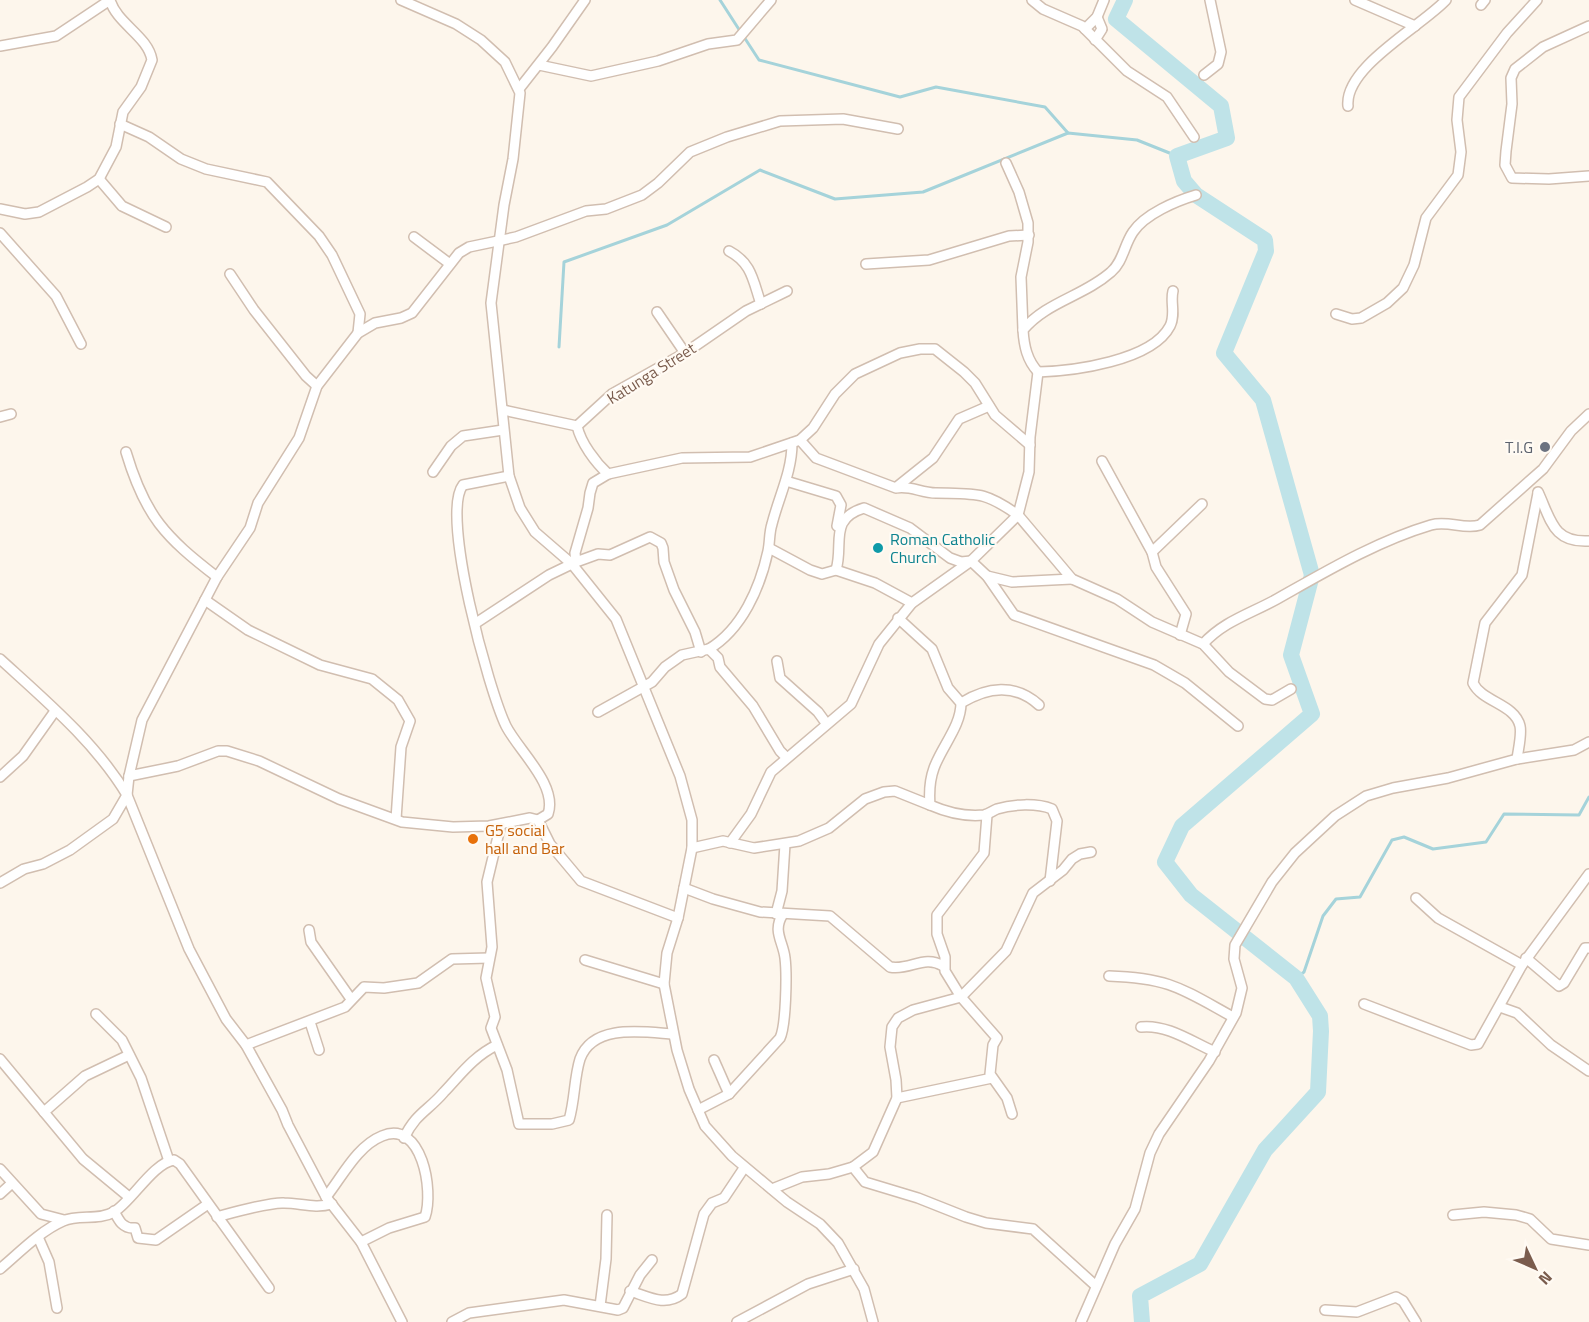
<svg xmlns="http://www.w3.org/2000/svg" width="1589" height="1322" font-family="'Titillium Web',sans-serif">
<rect width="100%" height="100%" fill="#fdf6ec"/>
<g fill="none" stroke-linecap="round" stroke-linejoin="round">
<g stroke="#a5d3da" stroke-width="3">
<path d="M720 0 740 31"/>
<path d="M744 37 759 60 900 97 936 87 1045 107 1068 133"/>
<path d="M559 347 564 262 667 225 760 170 835 199 923 192 1068 133 1137 140 1177 156"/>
<path d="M1296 978 1304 972 1323 916 1336 899 1360 897 1392 840 1404 837 1433 849 1486 842 1504 814 1579 815 1589 797"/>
</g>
<path stroke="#bfe3e8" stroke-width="16" d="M1125 0 1116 19 1221 106 1227 138 1177 156 1184 181 1196 195 1265 240 1266 251 1224 353 1263 400 1312 575 1291 655 1312 714 1182 826 1165 862 1191 895 1296 978 1320 1016 1321 1031 1318 1092 1265 1150 1200 1264 1140 1296 1142 1322"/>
<defs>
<g id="minor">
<path d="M401 0 456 24 481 40 505 62 520 93 513 159 504 205 491 303 509 476 520 508 535 532 572 564 616 619 680 776 692 820V848L678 918 667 953 664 984 677 1050 689 1089 705 1126 732 1156 787 1202 820 1224 838 1243 864 1289 873 1322"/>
<path d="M1032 0 1043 9 1082 26 1127 71 1167 97 1194 137"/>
<path d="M1355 0 1415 26"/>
<path d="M1481 5 1485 0"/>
<path d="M1589 26 1543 47 1515 69 1511 78 1512 104 1506 151 1505 165 1512 178 1549 179 1589 176"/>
<path d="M1085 29 1097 17 1104 0"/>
<path d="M1095 40 1102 29 1097 17"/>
<path d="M0 46 56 36 110 0C117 24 148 36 152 60L141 87 123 112 116 147 99 179 87 187 39 212 25 214 0 209"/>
<path d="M539 65 591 76 658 61 708 44 737 40 771 0"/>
<path d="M1204 75 1218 64 1221 52 1210 0"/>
<path d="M519 89 552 47 585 0"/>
<path d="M1348 106C1344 67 1422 26 1446 0"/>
<path d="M120 124 149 137 181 159 206 169 267 182 319 236 332 255 360 314 358 333"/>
<path d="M1006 163 1019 192 1028 223V242L1021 277 1023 330"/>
<path d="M99 179 122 206 166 227"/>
<path d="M0 233 56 296 81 344"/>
<path d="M414 237 450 264"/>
<path d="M729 251C752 263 753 281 761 304"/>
<path d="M866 264 929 260 1009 236 1029 235"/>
<path d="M230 274 254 310 306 376 317 386"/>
<path d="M657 312 685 353"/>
<path d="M1336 314 1352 319 1361 318 1387 303 1403 288 1414 265 1426 218 1458 175 1461 152 1457 120 1459 97 1507 33 1537 0"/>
<path d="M1038 372C1027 360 1024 346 1023 330 1046 302 1084 296 1111 272 1123 262 1124 245 1133 232 1145 214 1176 201 1196 195"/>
<path d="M503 410 577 426 612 394 685 353 746 311 787 291"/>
<path d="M0 417 11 414"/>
<path d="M800 440 816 458 896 488C910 485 921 493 936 493 977 494 984 491 1018 515L1029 472 1030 437 1038 372C1073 371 1152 361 1170 326 1176 314 1170 302 1173 291"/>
<path d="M126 452C145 516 165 537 217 577"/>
<path d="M1102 461 1152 552 1156 567 1186 614 1180 635"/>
<path d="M433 472 451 446 463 436 503 430"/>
<path d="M608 474 682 458 750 457 800 440 813 428 835 394 855 374 900 353 920 349H935L964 372 975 383 995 415 1030 445"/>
<path d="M509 476 463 485C440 514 489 691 506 726 518 750 558 785 548 814L538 820"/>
<path d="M786 481 836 496 841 505 837 526"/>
<path d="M898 486 933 458 959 419 989 406"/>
<path d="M1538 492C1551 520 1553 543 1589 541"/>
<path d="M769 548 810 570 822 574 836 570 875 583 912 603"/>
<path d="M1152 552 1202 504"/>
<path d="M576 562 575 553 588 508 590 493 593 483 608 474C595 462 581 443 577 426"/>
<path d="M836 570C844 544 828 519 864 508L910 528 950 558 961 562 971 561 987 576 1014 615 1154 665 1185 683 1238 726"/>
<path d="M987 576 1012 582 1072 579"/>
<path d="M205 600 248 630 320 665 372 679 398 700 410 721 401 747 396 819"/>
<path d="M898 618 932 649 948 688 961 703C961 726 942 746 934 768 930 779 929 793 930 805 946 812 965 817 984 815 989 814 992 811 997 809 1013 804 1037 803 1052 809L1057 821 1050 881"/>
<path d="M476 623 549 575 576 562 598 554 610 555 650 537 661 543 663 548 664 562 674 590 695 632 701 652"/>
<path d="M1203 644C1224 621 1250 614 1277 599 1325 572 1377 541 1431 525 1448 520 1464 530 1480 525L1543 469 1571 431 1589 414"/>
<path d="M709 649C742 629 760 588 768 551 770 542 769 533 772 524 779 496 792 472 792 443"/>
<path d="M0 659C45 700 96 743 127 795L189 949 226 1019 246 1045 282 1110 288 1125 326 1197 361 1242 402 1322"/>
<path d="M777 661 780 678 818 712 826 723"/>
<path d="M961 703C987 687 1015 683 1039 705"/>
<path d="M598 712 652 682 665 667 682 655 709 649 718 658 720 667 753 706 780 751 786 757"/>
<path d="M1517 759C1518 750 1522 735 1520 726 1515 704 1482 702 1473 683L1485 623 1522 575 1538 493"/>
<path d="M129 776 178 766 218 751H227L259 761 339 799 402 822 453 827 489 826 530 818 538 820 550 844 581 881 678 918"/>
<path d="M0 777 23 756 55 711"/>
<path d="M987 815 984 853 937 915V934L945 957V971L961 997 997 1038 993 1045 990 1074 1007 1098 1012 1114"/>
<path d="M501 824 487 882 492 947 486 978 495 1017 491 1028 507 1070 519 1124H552L569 1120C575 1100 574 1078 580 1059 593 1023 644 1032 673 1034"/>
<path d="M730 843 751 814 771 772 851 704 879 644 912 603 971 561 1018 515 1072 579 1117 599 1152 622 1203 644 1229 672 1265 699 1272 700 1291 689"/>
<path d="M692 848 723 841 754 848 799 841 829 828 865 799 884 792 895 791 930 805"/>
<path d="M0 883 24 869 43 864 70 850 113 819 127 795 129 776 142 720 217 577 250 528 258 503 299 438 317 386 358 333 375 323 401 318 412 313 459 253 469 247 516 237 586 211 606 209 642 195 658 183 690 152 727 137 780 121 843 119 898 129"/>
<path d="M684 888 713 899 760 912 830 916 890 967C910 971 924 954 943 966"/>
<path d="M1416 898 1438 918 1522 965"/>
<path d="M776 914 782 891 785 844"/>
<path d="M309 930 311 942 351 999"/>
<path d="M1526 958 1559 986 1564 983 1585 948H1589"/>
<path d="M585 960 664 984"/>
<path d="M1109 976C1170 978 1182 989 1233 1017"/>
<path d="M1364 1004 1471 1045 1478 1044 1522 965 1589 874"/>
<path d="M1500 1007 1517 1013 1551 1045 1589 1071"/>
<path d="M96 1014 122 1040 141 1078 169 1161"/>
<path d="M310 1022 319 1050"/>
<path d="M1141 1027C1167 1024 1192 1042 1215 1052"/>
<path d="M246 1045 345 1007 364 987 384 988 418 983 452 959 489 958"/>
<path d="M0 1059 83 1159 129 1197"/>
<path d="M714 1060 729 1094"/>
<path d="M897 1098 992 1078"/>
<path d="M698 1110 729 1094 780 1038C786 1026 787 974 785 958 783 941 772 931 783 914"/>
<path d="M44 1112 85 1076 129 1055"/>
<path d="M404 1138C416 1113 428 1111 444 1092 461 1074 474 1056 497 1045"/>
<path d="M853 1167 865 1182 918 1198 966 1217 986 1223 1033 1229 1096 1286"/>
<path d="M0 1169 41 1214 64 1220"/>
<path d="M772 1189 802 1177 829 1174 853 1167 873 1152 897 1098 896 1080 890 1047 892 1027 898 1018 913 1010 961 997 1006 951 1033 893 1063 870 1072 859 1080 854 1091 852"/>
<path d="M0 1194 11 1184"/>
<path d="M326 1197C342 1177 357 1146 382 1136 422 1119 434 1191 425 1217L389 1228 361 1242"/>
<path d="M114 1211C119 1221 123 1229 135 1228L138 1238 156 1240 208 1204"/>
<path d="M1453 1215 1484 1212 1516 1215 1530 1219 1551 1239 1589 1245"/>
<path d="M217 1217C230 1213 272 1202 284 1203 301 1203 314 1209 332 1204"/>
<path d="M38 1237 49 1262 57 1308"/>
<path d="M0 1269C19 1253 40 1231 63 1221 79 1214 98 1221 114 1212 132 1201 153 1163 174 1160L180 1164 269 1288"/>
<path d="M630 1291C649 1297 665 1307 682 1294L704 1214 712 1203 724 1198 744 1168"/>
<path d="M600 1306 606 1259 607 1215"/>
<path d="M1325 1310 1357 1312 1396 1297 1403 1301 1416 1322"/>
<path d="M452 1322 469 1313 564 1300 618 1310 623 1308 640 1275 652 1260"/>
<path d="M737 1322 808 1284 854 1269"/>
<path d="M1081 1322 1115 1244 1135 1209 1150 1153 1159 1134 1209 1061 1236 1013 1242 988 1234 959 1235 945 1272 882 1295 853 1335 816 1366 796 1393 788 1448 778 1517 759 1574 750 1589 742"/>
</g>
</defs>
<use href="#minor" stroke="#d1beb0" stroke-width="12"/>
<use href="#minor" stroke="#fff" stroke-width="9"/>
</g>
<circle fill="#6b7280" stroke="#fffaf3" stroke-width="2" cx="1545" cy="447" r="6"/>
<circle fill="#0f9aa8" stroke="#fffaf3" stroke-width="2" cx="878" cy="548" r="6"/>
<circle fill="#e8710a" stroke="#fffaf3" stroke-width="2" cx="473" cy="839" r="6"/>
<g text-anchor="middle" stroke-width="4.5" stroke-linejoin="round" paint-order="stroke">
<g font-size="16" fill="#7a5c4d" stroke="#fffaf3">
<text transform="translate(651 373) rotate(-32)" y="6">Katunga Street</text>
</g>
<g font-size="16" fill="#5b616d" stroke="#fffaf3" text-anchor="end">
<text x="1533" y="453">T.I.G</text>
</g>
<g font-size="16" fill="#0d838f" stroke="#fffaf3" text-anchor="start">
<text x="890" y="545">Roman Catholic<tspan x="890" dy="18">Church</tspan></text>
</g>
<g font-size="16" fill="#c56008" stroke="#fffaf3" text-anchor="start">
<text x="485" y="836">G5 social<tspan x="485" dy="18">hall and Bar</tspan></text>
</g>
</g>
<g transform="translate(1535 1268) rotate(134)" stroke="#fffaf3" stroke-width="4.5" paint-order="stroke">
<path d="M0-4.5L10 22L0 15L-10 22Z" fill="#7a5c4d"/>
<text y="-9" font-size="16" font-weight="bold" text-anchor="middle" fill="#7a5c4d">N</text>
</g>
</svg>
